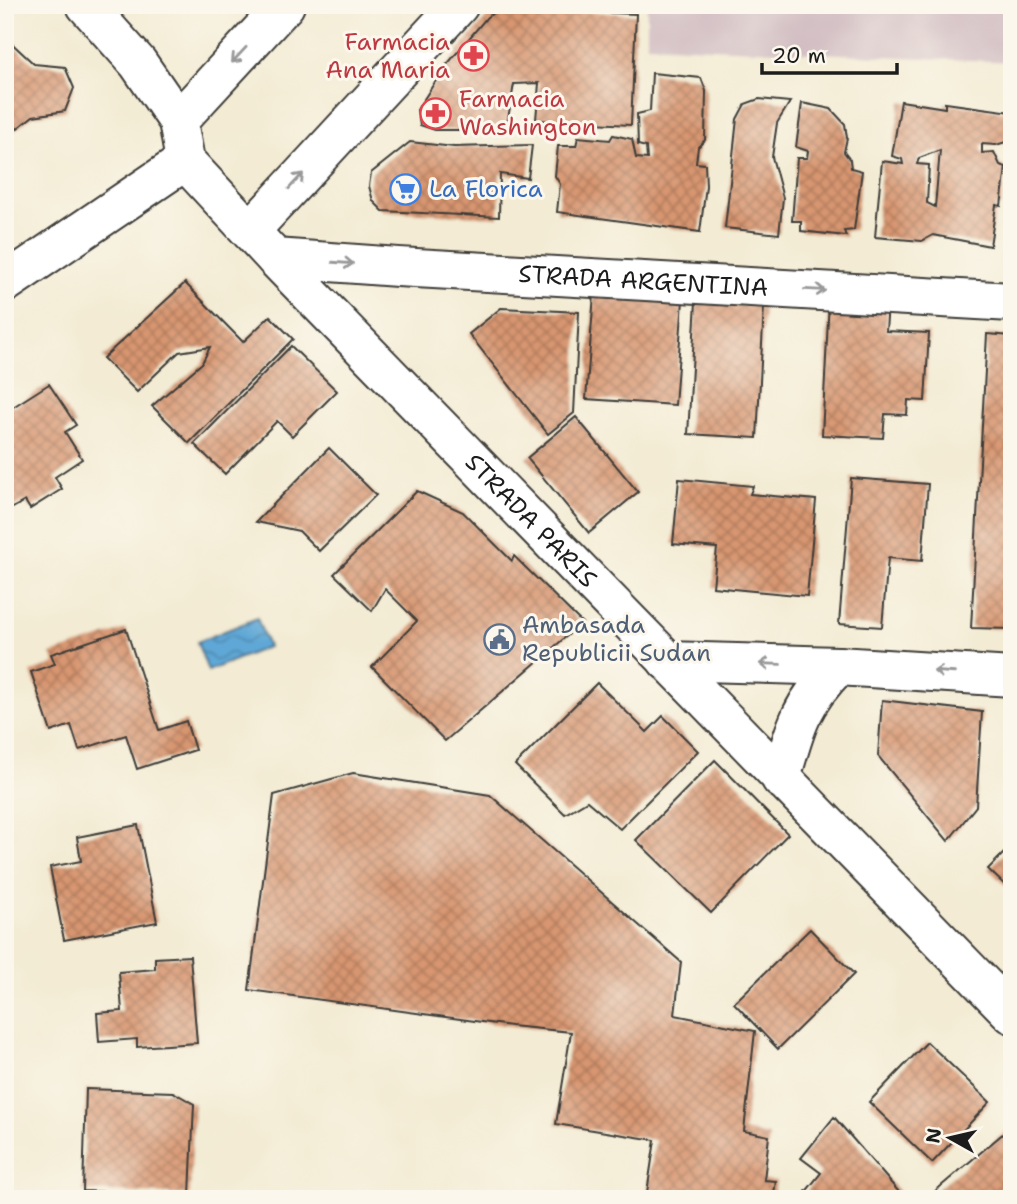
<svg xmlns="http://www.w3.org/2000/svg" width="1017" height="1204" font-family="'Shantell Sans',sans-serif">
<defs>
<pattern id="water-waves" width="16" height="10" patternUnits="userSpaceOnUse" patternTransform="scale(1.75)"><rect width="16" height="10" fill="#5fa7d6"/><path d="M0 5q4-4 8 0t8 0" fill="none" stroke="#4e87ad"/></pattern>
<pattern id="building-cross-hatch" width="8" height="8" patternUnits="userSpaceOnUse" patternTransform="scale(1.75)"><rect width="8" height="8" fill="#d89671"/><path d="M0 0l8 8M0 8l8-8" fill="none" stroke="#ae7a5c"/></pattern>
</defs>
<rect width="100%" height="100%" fill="#fbf7ec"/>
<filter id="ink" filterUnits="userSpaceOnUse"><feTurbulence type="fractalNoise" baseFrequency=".0143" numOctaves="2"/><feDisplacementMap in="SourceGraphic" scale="14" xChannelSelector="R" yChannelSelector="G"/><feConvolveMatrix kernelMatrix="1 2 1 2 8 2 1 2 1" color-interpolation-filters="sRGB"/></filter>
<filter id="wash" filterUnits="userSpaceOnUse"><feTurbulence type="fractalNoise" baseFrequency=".00686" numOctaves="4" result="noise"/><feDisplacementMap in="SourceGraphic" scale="28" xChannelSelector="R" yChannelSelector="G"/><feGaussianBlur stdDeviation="1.57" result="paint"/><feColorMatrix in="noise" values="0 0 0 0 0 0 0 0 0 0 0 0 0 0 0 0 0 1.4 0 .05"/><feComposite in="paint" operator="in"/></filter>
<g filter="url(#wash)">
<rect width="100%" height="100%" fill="#f3ebd3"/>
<path fill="#d2bec3" d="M647 5H1012V62L647 45Z"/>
<path fill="url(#water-waves)" stroke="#3e6279" stroke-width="2" d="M257 618 268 647 208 671 197 642Z"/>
<g id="blocks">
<g fill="url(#building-cross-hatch)" fill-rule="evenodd">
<path d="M503 8 636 14 631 125 536 120 539 83 514 84 506 130H435L420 125 417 110 444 68 487 17Z"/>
<path d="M5 37 34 64 65 67 74 88 65 111 33 116 5 138Z"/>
<path d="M652 73 701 78 706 91 705 140 698 147 696 163 705 164 706 186 700 232 557 212 560 184 555 176 558 146H576L578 137 610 140 613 135 632 139 636 158 647 159 646 147 638 145 637 114 650 111Z"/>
<path d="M759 99 790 102 777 123 772 157 783 198 779 234 725 228 737 119 745 104Z"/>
<path d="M901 101 945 108V103L1012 112 1009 141 996 145 982 144V153L994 152 1000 165 1006 167 1001 206 996 205 990 246 933 235 922 241 875 237 882 161 903 164 902 159 892 156ZM940 150 935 207 927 203 929 165 917 164 919 158Z"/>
<path d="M802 103 831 109 845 124 847 138 844 152 850 160 851 168 862 171 854 230 844 231 846 236 801 231V221H792L797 158H807L808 151 796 147Z"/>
<path d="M410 142 454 147 532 145 528 178 500 174 499 217 383 211 373 201 369 186 371 173Z"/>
<path d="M185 283 243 342 270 316 293 339 189 443 152 406 202 363 210 347 179 352 137 392 103 358Z"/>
<path d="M594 294 683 300 675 405 586 399Z"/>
<path d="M829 300 888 304 886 331 929 333 925 401 908 400 907 415 885 414 883 438 822 435Z"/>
<path d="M696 302 764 306 757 438 688 434Z"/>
<path d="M501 308 579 312 574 413 548 434 469 334Z"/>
<path d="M987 334 1012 336V629L971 628Z"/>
<path d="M291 346 337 391 292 436 277 421 225 474 194 444Z"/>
<path d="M49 384 76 425 65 432 82 459 55 477 62 489 30 509 25 501 5 512V400L7 398 13 407Z"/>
<path d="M576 417 638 492 589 533 527 458Z"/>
<path d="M329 448 376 495 319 551 299 531 256 522Z"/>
<path d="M851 478 928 484 922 561 888 558 882 627 839 624Z"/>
<path d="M679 479 753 486 750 494 816 500 807 596 713 587 717 548 673 544Z"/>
<path d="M417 491 463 512 512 561 514 556 582 623 445 741 372 667 417 621 385 589 372 611 334 574Z"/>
<path d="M126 629 159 730 186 721 195 750 137 769 126 735 79 750 71 725 51 732 31 672 55 664 51 654Z"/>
<path d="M597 683 647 732 663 716 698 751 620 829 587 801 565 814 515 765Z"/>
<path d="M882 700 982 712 976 806 948 841 878 756Z"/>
<path d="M715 760 788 834 711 913 636 840Z"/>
<path d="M353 773 490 795 681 962 675 1015 755 1031 744 1131 769 1136 764 1180 776 1181 773 1199H646L655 1140 556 1124 571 1032 511 1026 249 990 274 795Z"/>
<path d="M138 825 157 922 64 940 50 867 81 861 77 837Z"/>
<path d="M1012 845V892L988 869Z"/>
<path d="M810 929 854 974 778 1049 734 1003Z"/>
<path d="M190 956 197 1043 137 1047V1039L99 1042 97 1013 122 1011 119 972 155 969V958Z"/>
<path d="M927 1042 990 1102 932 1163 869 1102Z"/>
<path d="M86 1089 173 1092 194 1104 190 1195 83 1191Z"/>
<path d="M834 1117 905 1199H800L821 1173 801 1158Z"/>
<path d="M1012 1126V1199H941L934 1192Z"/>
</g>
</g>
</g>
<g filter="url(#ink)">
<use href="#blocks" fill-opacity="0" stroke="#3c3b37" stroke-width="2"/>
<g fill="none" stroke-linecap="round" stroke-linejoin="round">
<defs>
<g id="minor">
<path id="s1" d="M86 5 138 63 178 121 185 161 275 258 1012 1014"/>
<path d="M178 121 285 5"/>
<path d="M250 231 459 5"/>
<path id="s2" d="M275 258 398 267 1012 302"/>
<path d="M5 283 185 161"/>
<path d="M667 661 838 666 1012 677"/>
<path d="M781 779C795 727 800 705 838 666"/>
</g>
</defs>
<use href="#minor" stroke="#3c3b37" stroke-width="42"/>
<use href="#minor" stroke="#fff" stroke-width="38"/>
</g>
<defs><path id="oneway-shaft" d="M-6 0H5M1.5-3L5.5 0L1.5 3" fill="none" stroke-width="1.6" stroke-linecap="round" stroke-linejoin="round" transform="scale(1.75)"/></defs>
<g stroke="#999">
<use href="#oneway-shaft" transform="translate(239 55) rotate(133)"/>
<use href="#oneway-shaft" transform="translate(296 181) rotate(-47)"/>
<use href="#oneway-shaft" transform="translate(343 263) rotate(4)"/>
<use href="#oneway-shaft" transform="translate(815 290) rotate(3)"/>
<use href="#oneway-shaft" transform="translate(770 664) rotate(-178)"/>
<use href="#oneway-shaft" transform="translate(944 672) rotate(-176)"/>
</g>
</g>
<defs>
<symbol id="pharmacy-ring" viewBox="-11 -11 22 22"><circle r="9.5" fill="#fbf7ec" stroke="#e0444e" stroke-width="1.5"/><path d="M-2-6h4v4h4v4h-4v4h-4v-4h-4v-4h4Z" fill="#e0444e"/></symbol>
<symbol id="supermarket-ring" viewBox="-11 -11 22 22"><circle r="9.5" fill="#fbf7ec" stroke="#3f7fe0" stroke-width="1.5"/><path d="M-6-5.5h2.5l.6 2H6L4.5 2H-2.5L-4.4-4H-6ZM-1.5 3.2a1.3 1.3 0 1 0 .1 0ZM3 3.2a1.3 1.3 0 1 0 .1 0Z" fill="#3f7fe0"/></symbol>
<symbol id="civic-ring" viewBox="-11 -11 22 22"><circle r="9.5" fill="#fbf7ec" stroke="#5c6f8a" stroke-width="1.5"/><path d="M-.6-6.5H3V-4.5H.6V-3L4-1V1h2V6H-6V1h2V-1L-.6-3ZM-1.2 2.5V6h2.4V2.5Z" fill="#5c6f8a"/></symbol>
</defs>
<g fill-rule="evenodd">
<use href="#pharmacy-ring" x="456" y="38" width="35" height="35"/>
<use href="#pharmacy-ring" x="418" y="96" width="35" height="35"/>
<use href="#supermarket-ring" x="388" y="172" width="35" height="35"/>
<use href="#civic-ring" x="482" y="622" width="35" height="35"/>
</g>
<g text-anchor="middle" stroke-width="6" stroke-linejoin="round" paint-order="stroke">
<g font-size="24" fill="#be3a42" stroke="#fbf7ec" text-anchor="end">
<text x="450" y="50">Farmacia<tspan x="450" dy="28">Ana Maria</tspan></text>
<text x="459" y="107" text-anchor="start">Farmacia<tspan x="459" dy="28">Washington</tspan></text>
</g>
<g font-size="24" fill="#366cbe" stroke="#fbf7ec" text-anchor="start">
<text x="429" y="197">La Florica</text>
</g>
<g font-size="24" fill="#1c1c1c" stroke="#fbf7ec">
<text dy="8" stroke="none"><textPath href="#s2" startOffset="369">STRADA ARGENTINA</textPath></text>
<text dy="8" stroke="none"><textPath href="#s1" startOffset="688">STRADA PARIS</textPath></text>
</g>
<g font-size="24" fill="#4e5e75" stroke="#fbf7ec" text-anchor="start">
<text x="522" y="633">Ambasada<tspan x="522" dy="28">Republicii Sudan</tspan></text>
</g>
</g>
<rect width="1017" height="1204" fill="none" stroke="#fbf7ec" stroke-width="28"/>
<g transform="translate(950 1138) rotate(278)" stroke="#fbf7ec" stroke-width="5" paint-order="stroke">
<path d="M0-5L12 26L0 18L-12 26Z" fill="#1c1c1c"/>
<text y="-10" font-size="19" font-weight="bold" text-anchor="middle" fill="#1c1c1c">N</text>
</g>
<path d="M762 63v10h135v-10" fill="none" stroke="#1c1c1c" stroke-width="3.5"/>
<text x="772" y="63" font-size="21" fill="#1c1c1c" stroke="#fbf7ec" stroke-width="5" paint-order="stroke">20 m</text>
</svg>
